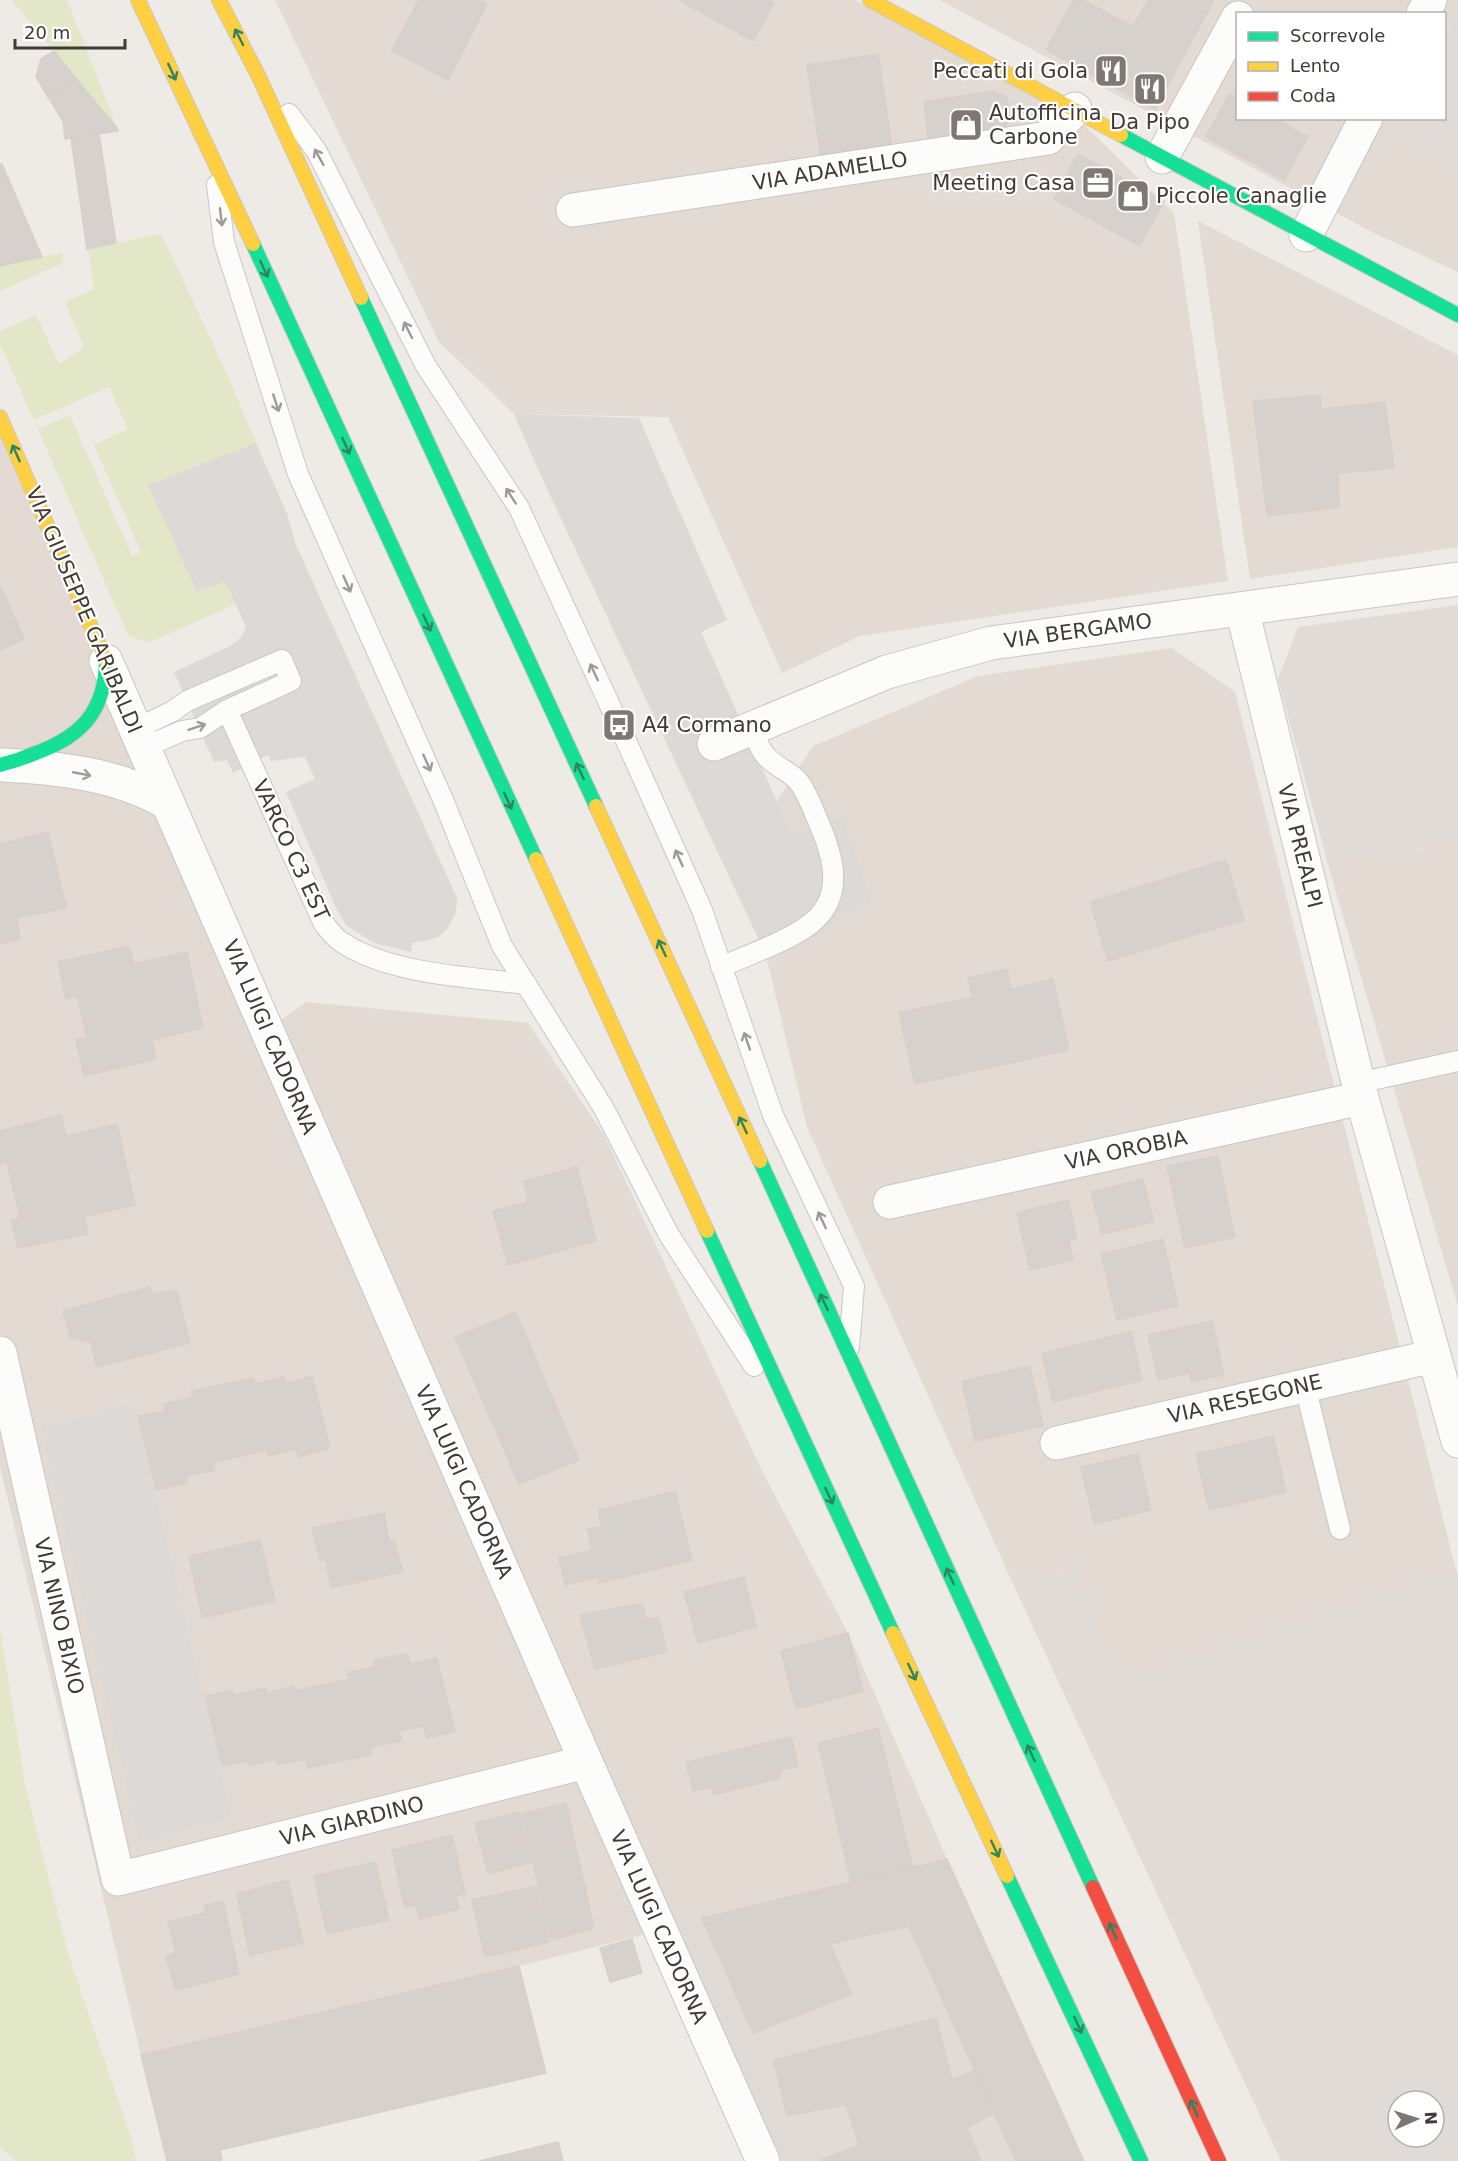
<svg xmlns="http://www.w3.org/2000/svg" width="1458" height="2161" font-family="'DejaVu Sans',sans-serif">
<rect width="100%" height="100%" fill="#eeeae6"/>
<g fill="#e2dad3">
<path d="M275 0H855L1077 118 1174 213 1228 581 860 636 782 673 668 417 514 414 439 342Z"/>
<path d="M940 0H1458V10L1445 36 1444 14H1238V118L1400 119 1392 134 1458 167V272L1372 232Z"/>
<path d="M1198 221 1458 355V547L1250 579Z"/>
<path d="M0 438 650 1933 519 1966 141 2055 0 1467Z"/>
<path d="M1172 648 1235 692 1455 1566 1115 1680 1080 1565 1013 1584 807 1127 766 955 841 814 793 837 777 801 813 746 978 676Z"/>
<path d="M1458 841V1307L1329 868Z"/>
<path d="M306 1002 528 1023 604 1135 763 1473 848 1633 947 1859 673 1925 275 1025Z"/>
</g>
<g fill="#e1dbd7" fill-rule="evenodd">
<path d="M1458 10V167L1392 134 1400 119 1444 118 1445 36Z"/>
<path d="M1458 605V841L1329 868 1278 679 1298 627Z"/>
<path d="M1080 1565 1115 1679 1455 1566 1458 1577V2161H1281L1013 1584ZM1398 2101H1434V2137H1398Z"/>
<path d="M947 1859 1084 2161H774L673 1925Z"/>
</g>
<g fill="#e1e7c7">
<path d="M12 0H67L117 128Z"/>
<path d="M161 234 224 367 256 443 149 485 197 592 225 580 236 604 148 643 128 635 38 429 70 415 132 556 141 552 94 445 128 429 109 387 34 420 0 344V331L36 315 59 364 84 347 65 302 94 289 88 249Z"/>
<path d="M62 253 63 263 0 291V266Z"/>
<path d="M0 1629 25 1784 68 1953 132 2141 136 2161H17L0 2147Z"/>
</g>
<g fill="#ddd9d6">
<path d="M514 414 639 418 727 620 701 632 793 837 841 814 872 903 766 955 541 476Z"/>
<path d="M256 443 287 513 296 545 457 898 456 912 448 928 438 937 429 940 412 943 411 952 374 943 346 925 336 908 286 792 315 779 305 757 271 761 268 755 233 773 227 760 214 762 174 672 232 645 241 637 246 627 225 581 197 592 148 485Z"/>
<path d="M134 1404 232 1820 140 1842 41 1426Z"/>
</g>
<g fill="#d6d1cd" stroke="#d6d0cc" stroke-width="1.5">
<path d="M419 0H479L487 4 448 80 392 51Z"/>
<path d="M679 0H768L774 3 753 41Z"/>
<path d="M1073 0H1083L1133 27 1148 0H1214L1155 109 1046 50Z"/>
<path d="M54 51 77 80 48 97 36 77 41 59Z"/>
<path d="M878 54 892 146 821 157 807 65Z"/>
<path d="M77 80 117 128 118 131 65 139 63 121 48 97Z"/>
<path d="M993 91 1007 97 1010 117 1001 133 929 143 924 102Z"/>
<path d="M1229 94 1238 98V118H1275L1308 137 1284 180 1206 137Z"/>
<path d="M99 134 116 243 87 249 71 138Z"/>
<path d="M1078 154 1164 201 1140 246 1054 199Z"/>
<path d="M0 164H2L42 257 0 266Z"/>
<path d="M1320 395 1321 409 1385 402 1394 468 1338 473 1339 507 1267 516 1253 401Z"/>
<path d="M0 585 24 639 0 650Z"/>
<path d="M48 832 66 908 17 918 20 939 0 944V844Z"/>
<path d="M1226 860 1244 920 1108 961 1090 902Z"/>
<path d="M129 946 134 964 187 952 203 1028 152 1040 156 1059 84 1076 76 1040 87 1038 77 996 66 999 58 962Z"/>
<path d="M1007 969 1011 989 1053 979 1069 1050 915 1084 899 1013 972 997 968 978Z"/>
<path d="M61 1115 66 1136 117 1124 135 1205 84 1217 88 1234 18 1248 11 1220 20 1218 7 1163 0 1164V1131Z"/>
<path d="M1218 1156 1235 1237 1185 1248 1167 1166Z"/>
<path d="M577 1167 596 1241 508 1265 493 1211 528 1202 524 1181Z"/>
<path d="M1143 1179 1154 1222 1102 1234 1091 1192Z"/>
<path d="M1068 1200 1077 1239 1069 1240 1073 1260 1030 1270 1017 1213Z"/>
<path d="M1163 1239 1178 1306 1117 1320 1101 1254Z"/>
<path d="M150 1287 153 1294 177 1290 190 1343 97 1367 91 1343 70 1337 63 1311Z"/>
<path d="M516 1312 579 1460 519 1484 455 1337Z"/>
<path d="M1212 1321 1224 1375 1191 1382 1189 1373 1158 1380 1148 1335Z"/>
<path d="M1131 1332 1142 1380 1053 1402 1042 1353Z"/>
<path d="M1030 1366 1043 1426 975 1441 962 1381Z"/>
<path d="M312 1376 330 1448 298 1457 296 1449 268 1456 267 1450 213 1463 215 1470 186 1476 187 1483 156 1490 138 1416 165 1411 164 1404 194 1397 191 1391 253 1378 255 1384 283 1377 286 1384Z"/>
<path d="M1273 1436 1286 1492 1209 1510 1196 1454Z"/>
<path d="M1138 1454 1151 1510 1094 1524 1081 1467Z"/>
<path d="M675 1491 692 1560 599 1583 600 1577 565 1585 559 1558 592 1550 587 1529 601 1527 599 1510Z"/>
<path d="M384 1513 389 1541 394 1540 403 1572 331 1588 326 1560 320 1561 312 1528Z"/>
<path d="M260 1540 275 1601 202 1618 189 1556Z"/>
<path d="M744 1577 756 1627 698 1643 684 1592Z"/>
<path d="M642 1603 646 1619 659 1618 667 1652 595 1669 580 1615Z"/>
<path d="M848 1633 863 1691 796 1709 781 1651Z"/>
<path d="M407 1654 410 1664 437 1658 455 1731 427 1738 423 1726 399 1731 401 1741 371 1747V1755L308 1768 305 1759 277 1765 276 1759 249 1766 247 1761 222 1766 205 1696 233 1690V1695L266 1688 267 1693 294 1686 295 1691 349 1679 348 1672 376 1667 374 1660Z"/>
<path d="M878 1728 913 1867 851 1882 818 1743Z"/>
<path d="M791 1737 798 1766 780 1770 781 1778 713 1795 712 1787 693 1791 686 1762Z"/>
<path d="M566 1803 594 1928 551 1940 522 1814Z"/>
<path d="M519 1812 531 1862 488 1874 475 1823Z"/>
<path d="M452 1835 465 1893 456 1896 459 1909 420 1919 415 1905 405 1908 392 1850Z"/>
<path d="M947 1859 1084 2161H1016L909 1926 830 1944 852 1994 753 2033 702 1918Z"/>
<path d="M375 1862 389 1920 327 1934 314 1876Z"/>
<path d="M288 1880 303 1943 250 1956 237 1894Z"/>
<path d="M536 1886 549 1942 485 1957 472 1900Z"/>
<path d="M223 1901 239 1974 176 1990 166 1956 176 1953 168 1922 205 1913 204 1906Z"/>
<path d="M632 1939 642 1973 610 1982 600 1948Z"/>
<path d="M519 1966 546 2073 220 2150 222 2161H167L141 2055Z"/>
<path d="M936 2018 952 2080 975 2070 994 2113 967 2128 981 2161H819L859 2145 846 2105 787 2116 774 2060Z"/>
<path d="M558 2142 563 2161H479Z"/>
</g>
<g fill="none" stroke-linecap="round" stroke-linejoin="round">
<defs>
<g id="lane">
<path d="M289 114 316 150 426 366 519 508 619 725 702 910 773 1115 854 1286 849 1347"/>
<path d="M217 185 224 242 298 474 444 802 502 946 603 1107 669 1235 754 1366"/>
<path d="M227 710 324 924C329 930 334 937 340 941 387 974 469 977 526 984"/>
<path d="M136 729 173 711 187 701 282 660 291 681 227 710 200 728 182 731 143 748"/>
<path d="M721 967C749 954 793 940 815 920 847 891 830 847 815 814 811 804 807 794 801 785 793 772 776 768 766 756 759 749 756 737 752 728"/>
<path d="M1358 1083 1458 1061"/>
<path d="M1305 1386 1340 1529"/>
</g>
<g id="street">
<path d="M1423 14 1430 0"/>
<path d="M1162 157 1238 18"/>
<path d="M573 210 1048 138 1075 109"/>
<path d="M1306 235 1366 118"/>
<path d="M1242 609 1362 1098 1458 1441"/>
<path d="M106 661 586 1762 763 2161"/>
<path d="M714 744 887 672 991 643 1458 579"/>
<path d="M3 765C59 768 118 774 167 803"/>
<path d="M890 1202 1362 1098"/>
<path d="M0 1353 118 1879 586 1762"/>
<path d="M1057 1443 1434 1356"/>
</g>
<g id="fast">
<path d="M1121 135 1458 315"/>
<path d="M253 244 536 859"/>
<path d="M361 298 596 806"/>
<path d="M0 765C12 762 24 758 36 753 82 736 105 711 106 661"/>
<path d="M760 1161 1093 1887"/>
<path d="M707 1231 893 1633"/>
<path d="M1007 1876 1141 2161"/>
</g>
<g id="slow">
<path d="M138 0 253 244"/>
<path d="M219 0 258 75 361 298"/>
<path d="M870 0 1121 135"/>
<path d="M0 417 106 661"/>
<path d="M596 806 760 1161"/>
<path d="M536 859 707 1231"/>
<path d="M893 1633 1007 1876"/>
</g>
<path id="jam" d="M1093 1887 1219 2161"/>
</defs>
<use href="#lane" stroke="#cac6c2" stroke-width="22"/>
<use href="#street" stroke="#cac6c2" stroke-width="35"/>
<use href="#fast" stroke="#cec7bf" stroke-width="16"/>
<use href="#slow" stroke="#cec7bf" stroke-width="16"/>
<use href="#jam" stroke="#cec7bf" stroke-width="16"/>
<use href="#lane" stroke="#fcfcfb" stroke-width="20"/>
<use href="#street" stroke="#fcfcfb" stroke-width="33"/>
<use href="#fast" stroke="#16e098" stroke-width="14"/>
<use href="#slow" stroke="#ffcf43" stroke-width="14"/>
<use href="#jam" stroke="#f24e42" stroke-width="14"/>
</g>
<defs><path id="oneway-shaft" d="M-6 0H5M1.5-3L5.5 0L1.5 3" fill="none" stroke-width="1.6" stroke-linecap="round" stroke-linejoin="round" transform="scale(1.5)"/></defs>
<g stroke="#2e8461">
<use href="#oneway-shaft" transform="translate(239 37) rotate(-117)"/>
<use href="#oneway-shaft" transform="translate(172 72) rotate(65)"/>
<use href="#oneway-shaft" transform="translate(264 269) rotate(65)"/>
<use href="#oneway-shaft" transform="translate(346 446) rotate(65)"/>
<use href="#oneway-shaft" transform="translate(16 453) rotate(-114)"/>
<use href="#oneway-shaft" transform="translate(427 623) rotate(65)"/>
<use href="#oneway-shaft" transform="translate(580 771) rotate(-115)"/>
<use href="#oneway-shaft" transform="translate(508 801) rotate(65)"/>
<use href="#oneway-shaft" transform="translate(662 948) rotate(-115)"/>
<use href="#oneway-shaft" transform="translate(743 1125) rotate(-115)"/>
<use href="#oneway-shaft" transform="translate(824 1302) rotate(-115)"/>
<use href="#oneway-shaft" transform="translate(829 1496) rotate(65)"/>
<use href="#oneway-shaft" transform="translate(950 1576) rotate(-115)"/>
<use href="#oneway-shaft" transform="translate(912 1672) rotate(65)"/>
<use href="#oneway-shaft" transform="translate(1031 1753) rotate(-115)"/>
<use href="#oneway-shaft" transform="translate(995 1849) rotate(65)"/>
<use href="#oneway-shaft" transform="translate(1113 1931) rotate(-115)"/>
<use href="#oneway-shaft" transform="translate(1078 2025) rotate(65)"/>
<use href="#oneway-shaft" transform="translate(1194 2108) rotate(-115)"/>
</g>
<g stroke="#9f9a98">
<use href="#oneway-shaft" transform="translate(319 157) rotate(-119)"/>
<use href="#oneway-shaft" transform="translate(221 217) rotate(83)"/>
<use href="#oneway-shaft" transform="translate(408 330) rotate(-117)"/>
<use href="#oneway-shaft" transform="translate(276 403) rotate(72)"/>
<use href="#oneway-shaft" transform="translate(511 496) rotate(-123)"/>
<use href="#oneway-shaft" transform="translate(347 584) rotate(66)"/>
<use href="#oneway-shaft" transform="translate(594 672) rotate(-115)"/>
<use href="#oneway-shaft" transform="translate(197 727) rotate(-18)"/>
<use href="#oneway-shaft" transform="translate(427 763) rotate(66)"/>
<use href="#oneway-shaft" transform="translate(82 774) rotate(11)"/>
<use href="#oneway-shaft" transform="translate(679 858) rotate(-114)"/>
<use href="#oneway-shaft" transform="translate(747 1041) rotate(-109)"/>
<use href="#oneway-shaft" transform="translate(822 1220) rotate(-115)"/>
</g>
<defs>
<symbol id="restaurant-square" viewBox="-11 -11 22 22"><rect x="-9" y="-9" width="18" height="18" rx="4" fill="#7e7772" stroke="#fff"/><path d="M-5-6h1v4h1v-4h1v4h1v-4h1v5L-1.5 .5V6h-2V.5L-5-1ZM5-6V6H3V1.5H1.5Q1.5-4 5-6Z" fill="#fff"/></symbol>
<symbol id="shop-square" viewBox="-11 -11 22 22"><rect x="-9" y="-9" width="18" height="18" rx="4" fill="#7e7772" stroke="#fff"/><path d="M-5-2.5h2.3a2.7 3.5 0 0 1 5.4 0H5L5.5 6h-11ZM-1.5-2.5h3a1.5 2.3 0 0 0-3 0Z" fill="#fff"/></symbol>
<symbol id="office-square" viewBox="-11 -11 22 22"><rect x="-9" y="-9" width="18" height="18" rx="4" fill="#7e7772" stroke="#fff"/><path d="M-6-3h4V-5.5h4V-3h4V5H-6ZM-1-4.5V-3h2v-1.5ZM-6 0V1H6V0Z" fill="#fff"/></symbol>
<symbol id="bus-square" viewBox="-11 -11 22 22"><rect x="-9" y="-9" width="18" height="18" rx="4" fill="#7e7772" stroke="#fff"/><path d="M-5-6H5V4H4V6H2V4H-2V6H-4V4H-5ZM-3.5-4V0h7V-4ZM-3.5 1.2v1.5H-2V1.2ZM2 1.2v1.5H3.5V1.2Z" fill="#fff"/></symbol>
</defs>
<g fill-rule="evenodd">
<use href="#restaurant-square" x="1092" y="52" width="38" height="38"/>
<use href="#restaurant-square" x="1131" y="70" width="38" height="38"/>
<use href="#shop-square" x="947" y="106" width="38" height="38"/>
<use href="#office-square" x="1079" y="164" width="38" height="38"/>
<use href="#shop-square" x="1114" y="177" width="38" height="38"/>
<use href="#bus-square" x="600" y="706" width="38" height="38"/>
</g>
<g text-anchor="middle" stroke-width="4.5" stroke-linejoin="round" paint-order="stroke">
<g font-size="21" fill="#423934" stroke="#fff" text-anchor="start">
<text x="1088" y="78" text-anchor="end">Peccati di Gola</text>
<text x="989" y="120">Autofficina<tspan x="989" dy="24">Carbone</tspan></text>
<text x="1150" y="129" text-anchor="middle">Da Pipo</text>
<text x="1075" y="190" text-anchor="end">Meeting Casa</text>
<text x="1156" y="203">Piccole Canaglie</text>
<text x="642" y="732">A4 Cormano</text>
</g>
<g font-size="21" fill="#423934" stroke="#fff">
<text transform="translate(830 171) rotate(-9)" y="7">VIA ADAMELLO</text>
<text transform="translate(84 610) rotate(67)" y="7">VIA GIUSEPPE GARIBALDI</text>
<text transform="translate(1078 631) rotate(-8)" y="7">VIA BERGAMO</text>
<text transform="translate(1300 846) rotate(76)" y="7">VIA PREALPI</text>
<text transform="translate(291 850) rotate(65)" y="7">VARCO C3 EST</text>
<text transform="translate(270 1037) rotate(67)" y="7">VIA LUIGI CADORNA</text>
<text transform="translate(1126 1150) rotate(-12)" y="7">VIA OROBIA</text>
<text transform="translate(1245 1399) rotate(-13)" y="7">VIA RESEGONE</text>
<text transform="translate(464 1482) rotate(66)" y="7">VIA LUIGI CADORNA</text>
<text transform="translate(59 1616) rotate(77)" y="7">VIA NINO BIXIO</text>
<text transform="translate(352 1821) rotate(-14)" y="7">VIA GIARDINO</text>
<text transform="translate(659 1927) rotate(66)" y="7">VIA LUIGI CADORNA</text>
</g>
</g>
<rect x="1236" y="12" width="210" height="108" fill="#ffffff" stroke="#b3b0ae" stroke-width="1.5"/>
<rect x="1248" y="32" width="30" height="9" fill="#16e098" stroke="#b3b0ae" stroke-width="1.5"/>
<text x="1290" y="42" font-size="18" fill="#423934">Scorrevole</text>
<rect x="1248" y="62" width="30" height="9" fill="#ffcf43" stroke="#b3b0ae" stroke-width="1.5"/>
<text x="1290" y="72" font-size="18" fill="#423934">Lento</text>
<rect x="1248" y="92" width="30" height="9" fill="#f24e42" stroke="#b3b0ae" stroke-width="1.5"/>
<text x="1290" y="102" font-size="18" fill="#423934">Coda</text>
<g transform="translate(1416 2119) rotate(87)"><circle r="28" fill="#ffffff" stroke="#b3b0ae" stroke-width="1.5"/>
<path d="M0-4.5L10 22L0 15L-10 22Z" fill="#7e7772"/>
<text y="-9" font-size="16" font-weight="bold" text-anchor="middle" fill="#423934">N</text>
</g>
<path d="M15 39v9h110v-9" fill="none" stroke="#423934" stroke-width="3"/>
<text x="24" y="39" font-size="18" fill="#423934" stroke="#ffffff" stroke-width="4.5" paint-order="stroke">20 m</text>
</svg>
